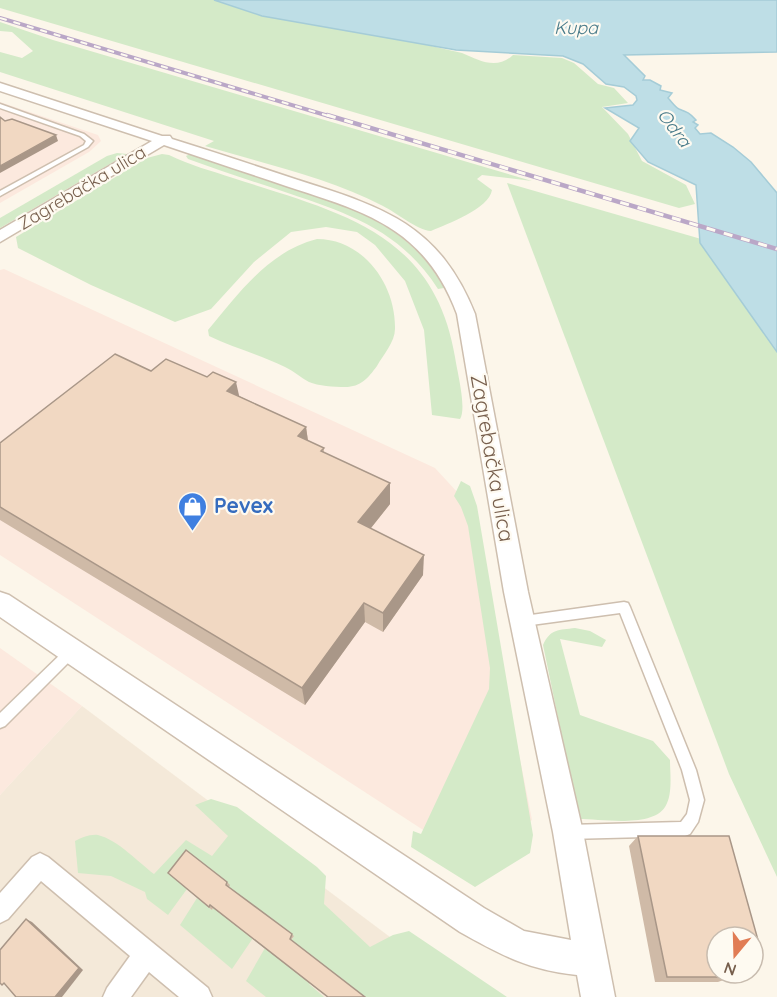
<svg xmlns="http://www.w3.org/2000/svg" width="777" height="997" font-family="Quicksand,sans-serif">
<rect width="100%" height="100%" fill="#fcf6ea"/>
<path fill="#f4e9d9" d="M82 706 470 997H0V795Z"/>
<g fill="#fce9de">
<path d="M0 102 98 135 101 141 89 152 0 203Z"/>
<path d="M4 269 435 468 470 506 532 820 474 863 0 555V270Z"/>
<path d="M0 648 82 706 0 795Z"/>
</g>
<g fill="#d4eac8">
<path d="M0 0H230L462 53C480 61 497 70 513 55L562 58 574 63 598 84 614 88 628 103 602 107 628 134 642 161 686 185 695 204 679 208 0 8Z"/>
<path d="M0 22 53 40 532 181 482 175 477 179 492 190C489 209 447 224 431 231 417 230 397 213 383 206 328 177 265 164 205 146L214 141 0 72V52L22 58 33 51 12 32 0 31Z"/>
<path d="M117 153 127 154 0 228V218L107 156Z"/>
<path d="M162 154 169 155C189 165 212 171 233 178 338 212 434 231 455 357 457 371 467 408 460 419L432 415 424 330 405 281 375 245 357 232 326 227 291 232 254 262 211 309 175 322 91 285 18 248 16 237 147 158Z"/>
<path d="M190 154C220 162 249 173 278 183 345 206 408 221 444 288L438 289C399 228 344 212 279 190 248 180 218 170 188 159L186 156Z"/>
<path d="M507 183 715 243 777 339V877L729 774Z"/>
<path d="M317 239C363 239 396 284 395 329 395 342 383 355 377 366 368 378 361 387 345 387 334 387 318 386 309 382 301 378 294 371 285 367 261 355 234 348 209 336L208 330C238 294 269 251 317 239Z"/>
<path d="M461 481 470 486 477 506 533 835 530 853 475 887 411 847 413 831 421 834 489 689 490 668 468 526 461 507 454 496Z"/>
<path d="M575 628 590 631 606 640 602 647 560 639 580 715 653 741 670 760C670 773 673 795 665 807 652 828 601 819 579 819L543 645C550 629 559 630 575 628Z"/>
<path d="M211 799 237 807 317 867 326 876 324 904 370 947 393 935 409 931 507 997H365L321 964 309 984 324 997H266L246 981 265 948 279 959 294 936 253 938 232 969 180 925 197 898 212 910 229 885 172 876 187 889 168 915 147 899 145 892 111 876 78 873 75 841C81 838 90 834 98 835 118 840 138 862 154 874L186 840 212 856 228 836 195 805Z"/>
</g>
<path fill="#bedee6" stroke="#a5ccd7" stroke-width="1.5" d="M214 0H777V52L624 55 645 76 643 80H650L661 86 660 90 672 93 668 98C671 101 675 107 679 109 687 112 690 113 696 120L693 122 698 125 695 128 700 134 711 133 733 147 751 162 777 193V352L700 243 696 185 648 162 630 141 639 128 605 108 633 105 637 100 636 96 624 87 606 84 583 64 563 56 456 50 262 16Z"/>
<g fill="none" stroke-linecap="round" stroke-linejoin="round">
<defs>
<g id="service">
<path d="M0 104 84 134 93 141 88 147 0 196V191L84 145 86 141 80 136 0 108Z"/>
<path d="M624 602 628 603 630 607 696 770 704 800 698 822 690 834 685 836 568 839 563 837 561 832 563 827 568 825 681 822 687 814 690 800 682 770 620 613 524 626 520 625 518 621 520 617 524 616Z"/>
<path d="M72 645 76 647 78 651 76 655 5 726 0 728V713L68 647Z"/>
</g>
<path id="pedestrian" d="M40 853 48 857 208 988 212 997H179L149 972 131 997H103L107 988 130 956 41 881 8 919 0 923V893L32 857Z"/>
<path id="minor" d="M0 83 162 136H170L172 139C214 152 256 166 298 180 383 207 439 224 475 314L528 592 583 832 615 997H581L577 975C529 970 501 955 460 932L0 617V592L9 595 484 908 524 931 571 940 553 832 504 592 457 314C425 228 366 212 286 186 245 172 205 159 164 145L0 242V230L152 141 0 91Z"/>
</defs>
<use href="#service" stroke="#cebfaf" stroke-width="3"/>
<use href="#pedestrian" stroke="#cebfaf" stroke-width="3"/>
<use href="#minor" stroke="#cebfaf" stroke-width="3"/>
<use href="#service" fill="#fff" fill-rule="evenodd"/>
<use href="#pedestrian" fill="#fff" fill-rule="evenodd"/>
<use href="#minor" fill="#fff" fill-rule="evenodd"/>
<defs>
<path id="rail-far1" d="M0 18 332 117"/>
<path id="rail" d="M327 115 777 249"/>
</defs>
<use href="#rail-far1" stroke="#baa7c7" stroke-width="4"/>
<use href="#rail" stroke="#baa7c7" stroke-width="4.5"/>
<use href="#rail-far1" stroke="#fefaf1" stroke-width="2" stroke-dasharray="7" stroke-linecap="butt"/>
<use href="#rail" stroke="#fefaf1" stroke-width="3" stroke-dasharray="9" stroke-linecap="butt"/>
</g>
<g fill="#cfbaa7">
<path d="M151 371 239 396 306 427 308 441 324 448V452L390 504 371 528 423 575 383 632 365 622 305 705 0 520V443Z"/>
<path d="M638 836 758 940 753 942V937H717L732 977 718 982H655L629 846Z"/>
<path d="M168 873 227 882 230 885 229 887 294 936 291 940 365 997H327L213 908 212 910Z"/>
</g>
<g fill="#a99788">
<path d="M56 135 58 141 0 173V166Z"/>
<path d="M236 382 241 404 227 391Z"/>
<path d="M306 427 309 448 298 436Z"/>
<path d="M390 483V504L359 543 358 522Z"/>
<path d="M424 555 423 575 383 632V613Z"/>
<path d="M364 603 365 622 305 705 302 688Z"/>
<path d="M26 919 32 922 83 970 62 997H55Z"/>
</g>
<g fill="#f1d8c2" stroke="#a99788" stroke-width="1.5">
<path d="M0 117 5 121 12 119 56 135 0 166Z"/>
<path d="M115 354 151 371 166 359 207 377 213 372 236 382 227 391 306 427 298 436 324 448 321 451 390 483 358 522 424 555 383 613 364 603 302 688 0 507V443Z"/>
<path d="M638 836H729L758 940 753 939V937H717V973H731L732 977H667Z"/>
<path d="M186 850 227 882 226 885 292 934 290 939 365 997H328L210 905 209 907 168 873Z"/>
<path d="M26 919 79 968 55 997H16L4 983 2 985 0 983V950Z"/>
</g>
<defs>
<symbol id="shop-pin" viewBox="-11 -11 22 30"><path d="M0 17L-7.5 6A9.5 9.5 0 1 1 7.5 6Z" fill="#3f7fe0" stroke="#fefaf1"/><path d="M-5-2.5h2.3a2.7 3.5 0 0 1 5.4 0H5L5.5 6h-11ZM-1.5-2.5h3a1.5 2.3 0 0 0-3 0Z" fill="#fff"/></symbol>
</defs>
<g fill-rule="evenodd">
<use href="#shop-pin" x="176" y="490" width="33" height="45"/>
</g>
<g text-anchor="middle" stroke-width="4.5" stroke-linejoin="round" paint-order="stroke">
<g font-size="18" font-style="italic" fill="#477a89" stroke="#fefaf1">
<text x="576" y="34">Kupa</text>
<text transform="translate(674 128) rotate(53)" y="6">Odra</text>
</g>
<g font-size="18" fill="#775f4d" stroke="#fefaf1">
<text transform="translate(82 188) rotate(-31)" y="6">Zagrebačka ulica</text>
</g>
<g font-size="21" fill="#775f4d" stroke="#fefaf1">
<text transform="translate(492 458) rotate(80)" y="7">Zagrebačka ulica</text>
</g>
<g font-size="21" font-weight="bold" fill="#366cbe" stroke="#fefaf1" text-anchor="start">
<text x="214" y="513">Pevex</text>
</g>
</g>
<g transform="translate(735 955) rotate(199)"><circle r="28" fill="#fefaf1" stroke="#c8bcaf" stroke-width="1.5"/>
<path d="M0-4.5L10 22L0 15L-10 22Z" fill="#e17c54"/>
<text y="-9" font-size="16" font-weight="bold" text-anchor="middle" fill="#775f4d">N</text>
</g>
</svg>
